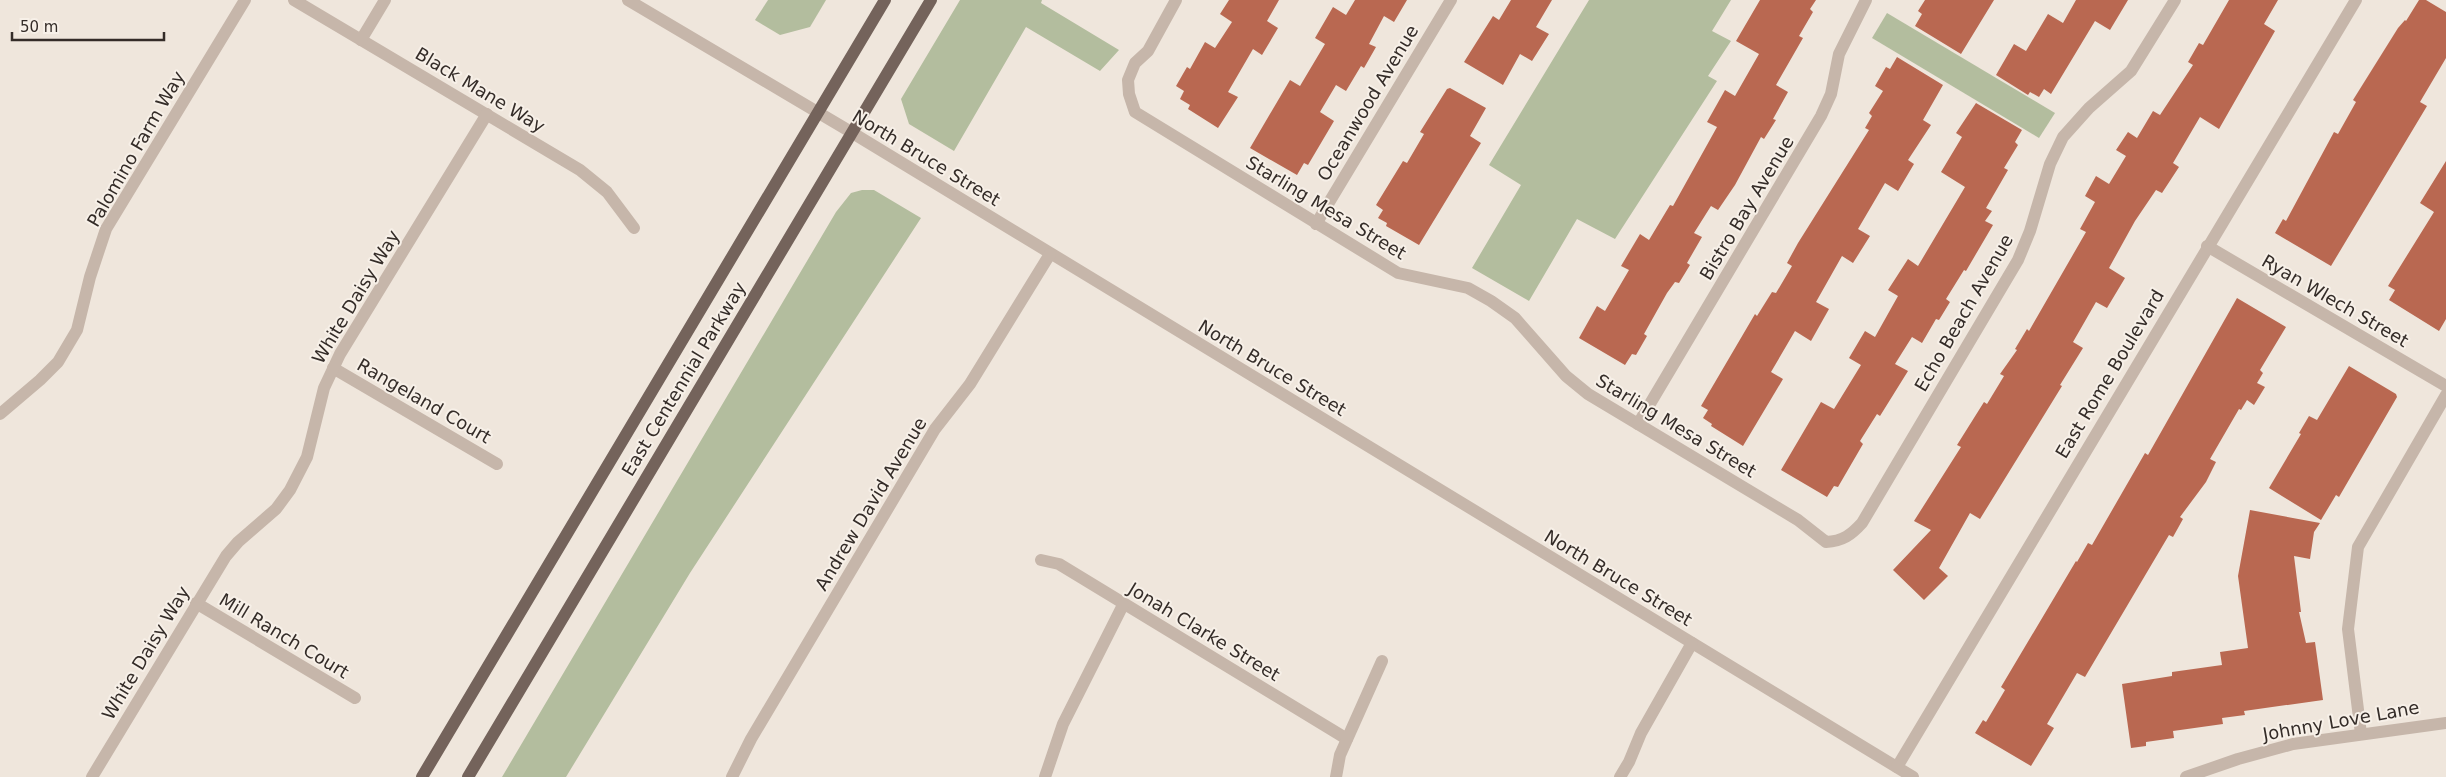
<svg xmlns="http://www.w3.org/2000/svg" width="2446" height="777" font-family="'DejaVu Sans',sans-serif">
<rect width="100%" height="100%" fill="#efe6dc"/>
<g fill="#b3bd9e">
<path d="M768 0H826L810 27 780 35 755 20Z"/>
<path d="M960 0H1042L1041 3 1119 50 1100 71 1026 27 954 151 909 124 901 99Z"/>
<path d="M1589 0H1731L1712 31 1731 41 1708 76 1717 81 1615 239 1577 219 1529 301 1472 268 1521 185 1489 165Z"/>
<path d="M1887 13 2055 113 2039 138 1872 38Z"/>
<path d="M862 190H874L921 218 690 573 566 777H502L836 212 851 193Z"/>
</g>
<g fill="#b96851">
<path d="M1229 0H1279L1267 21 1278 28 1262 55 1253 49 1228 92 1238 97 1218 128 1188 109 1190 105 1180 99 1184 91 1176 86 1187 67 1190 69 1205 42 1215 48 1232 22 1220 14Z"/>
<path d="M1355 0H1407L1394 22 1384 16 1369 44 1376 47 1364 68 1361 66 1346 91 1336 85 1320 112 1334 121 1308 165 1304 163 1297 175 1250 148 1290 80 1300 86 1325 44 1315 38 1333 7 1346 15Z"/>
<path d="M1511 0H1552L1536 27 1549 34 1532 61 1520 54 1503 85 1464 62 1493 16 1499 20Z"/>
<path d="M1760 0H1816L1810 9 1813 12 1799 36 1803 38 1776 85 1788 92 1773 119 1776 120 1764 139 1761 137 1735 185 1718 210 1711 206 1694 233 1702 237 1687 263 1690 265 1679 283 1675 282 1667 293 1644 334 1647 336 1636 355 1632 354 1625 365 1579 338 1597 306 1605 311 1629 270 1621 266 1640 234 1649 240 1670 205 1673 206 1717 127 1707 122 1725 90 1735 96 1759 54 1736 41Z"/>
<path d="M1925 0H1994L1961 54 1915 26 1922 14 1918 11Z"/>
<path d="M2076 0H2128L2110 30 2095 21 2051 94 2044 89 2039 97 2030 92 2028 95 1996 75 2014 44 2026 51 2048 14 2063 23Z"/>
<path d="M2229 0H2278L2264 24 2275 31 2219 129 2200 117 2173 163 2179 167 2162 193 2156 190 2135 221 2109 268 2125 278 2107 308 2096 302 2073 342 2083 348 2060 385 2062 386 1980 519 1970 513 1939 568 1948 576 1924 600 1893 570 1931 530 1914 521 1961 447 1957 445 1984 402 1987 404 2004 376 2000 374 2017 350 2015 349 2027 329 2029 331 2086 232 2080 229 2095 202 2085 196 2096 176 2109 184 2126 156 2116 150 2128 132 2137 138 2153 111 2160 115 2193 65 2188 62 2199 43 2203 45Z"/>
<path d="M2419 0H2426L2446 12V58L2420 102 2427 106 2331 266 2275 233 2283 219 2286 221 2334 132 2338 134 2356 102 2353 100 2398 28 2405 20 2406 21Z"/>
<path d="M1897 57 1943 85 1923 120 1931 125 1908 160 1914 164 1898 191 1885 183 1858 229 1870 236 1853 263 1842 256 1816 302 1829 309 1811 341 1795 331 1771 372 1783 379 1743 446 1711 426 1712 424 1703 418 1708 410 1701 406 1755 314 1757 316 1772 292 1776 293 1792 266 1787 263 1798 243 1869 130 1865 128 1872 116 1869 113 1883 91 1875 86 1886 67 1890 69Z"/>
<path d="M1450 88 1486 108 1470 136 1481 143 1419 245 1386 226 1387 223 1378 218 1383 210 1376 205 1403 161 1407 163 1424 134 1420 132 1447 89Z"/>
<path d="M1976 103 2022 130 2015 142 2018 145 2004 168 2008 170 1986 208 1992 211 1985 221 1993 225 1966 271 1964 270 1946 299 1950 302 1939 320 1936 319 1922 343 1912 337 1895 364 1908 371 1880 416 1877 414 1860 441 1863 444 1838 487 1834 486 1827 497 1781 470 1821 402 1834 409 1861 365 1849 358 1865 331 1875 337 1898 296 1888 290 1908 259 1918 266 1965 187 1941 172 1962 137 1956 133Z"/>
<path d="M2446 161V319L2439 331 2389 300 2395 290 2388 286 2434 212 2420 203Z"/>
<path d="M2237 298 2286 327 2260 370 2263 373 2257 383 2265 387 2254 405 2247 400 2241 410 2239 409 2210 459 2216 462 2206 482 2180 517 2183 519 2173 537 2169 535 2085 677 2077 673 2047 724 2054 728 2031 766 1975 733 1983 720 1986 722 2005 690 2001 687 2076 561 2077 562 2088 543 2092 545 2145 453 2148 455Z"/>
<path d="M2349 366 2396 394 2397 397 2339 497 2336 495 2321 520 2269 488 2301 434 2299 433 2309 416 2317 420Z"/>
<path d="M2250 510 2320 523 2314 532 2310 559 2294 556 2301 612H2299L2306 643 2315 642 2323 700 2244 711 2245 715 2222 718 2223 724 2173 731 2174 738 2146 742V746L2131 748 2122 684 2172 676V672L2222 665 2220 652 2248 648 2238 576Z"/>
</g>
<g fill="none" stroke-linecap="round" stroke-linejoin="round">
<g stroke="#c6b6aa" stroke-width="12">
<path d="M294 0 580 170 607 192 634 228"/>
<path d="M628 0 851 132 1913 777"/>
<path d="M1176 0 1148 51 1135 63 1128 80 1129 94 1135 112 1398 273 1468 288 1491 301 1515 318 1566 376 1588 394 1798 520 1826 542C1843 541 1851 535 1862 523L2018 260 2030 231 2050 164 2063 137 2089 108 2131 71 2175 0"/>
<path d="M361 40 385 0"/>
<path d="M1316 224 1451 0"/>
<path d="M2207 246 2446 386"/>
<path d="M333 368 497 464"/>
<path d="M0 414 40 380 58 362 77 330 90 277 106 229 245 0"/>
<path d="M1638 424 1821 116 1831 94 1839 54 1866 0"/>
<path d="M1041 560 1059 564 1347 739"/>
<path d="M196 603 355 698"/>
<path d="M2361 734 2348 629 2358 547 2446 395"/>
<path d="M1897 767 2356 0"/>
<path d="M92 777 226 556 238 542 276 509 290 490 307 457 324 388 340 354 487 114"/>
<path d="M732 777 751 739 935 429 970 384 1050 254"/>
<path d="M1045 777 1063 724 1123 605"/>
<path d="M1336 777 1340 755 1382 661"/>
<path d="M1620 777 1629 762 1641 733 1692 643"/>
<path d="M2186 777 2238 759 2293 744 2446 723"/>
</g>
<g stroke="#74635b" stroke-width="12">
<path d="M422 777 885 0"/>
<path d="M468 777 931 0"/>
</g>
</g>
<g text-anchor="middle" stroke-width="4" stroke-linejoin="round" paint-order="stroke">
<g font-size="18" fill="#342c28" stroke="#f7f0e8">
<text transform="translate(480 90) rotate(31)" y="6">Black Mane Way</text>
<text transform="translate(1368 103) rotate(-59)" y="6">Oceanwood Avenue</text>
<text transform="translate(136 149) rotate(-60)" y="6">Palomino Farm Way</text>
<text transform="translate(926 158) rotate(31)" y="6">North Bruce Street</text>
<text transform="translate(1326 208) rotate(31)" y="6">Starling Mesa Street</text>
<text transform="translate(1747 208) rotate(-59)" y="6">Bistro Bay Avenue</text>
<text transform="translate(356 297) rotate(-59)" y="6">White Daisy Way</text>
<text transform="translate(2335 301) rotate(30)" y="6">Ryan Wlech Street</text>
<text transform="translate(1964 313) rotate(-60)" y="6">Echo Beach Avenue</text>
<text transform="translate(1272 368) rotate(31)" y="6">North Bruce Street</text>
<text transform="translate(2110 374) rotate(-59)" y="6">East Rome Boulevard</text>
<text transform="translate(684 379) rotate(-59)" y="6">East Centennial Parkway</text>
<text transform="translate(424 401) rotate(30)" y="6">Rangeland Court</text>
<text transform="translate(1676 426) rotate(31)" y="6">Starling Mesa Street</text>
<text transform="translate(871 504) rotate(-59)" y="6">Andrew David Avenue</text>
<text transform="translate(1618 578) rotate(31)" y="6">North Bruce Street</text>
<text transform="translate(1204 632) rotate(31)" y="6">Jonah Clarke Street</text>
<text transform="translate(284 636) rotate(31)" y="6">Mill Ranch Court</text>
<text transform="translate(146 653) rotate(-59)" y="6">White Daisy Way</text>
<text transform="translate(2341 721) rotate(-10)" y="6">Johnny Love Lane</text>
</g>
</g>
<path d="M12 32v8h152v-8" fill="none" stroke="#342c28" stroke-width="2.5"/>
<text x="20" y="32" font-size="15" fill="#342c28" stroke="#f7f0e8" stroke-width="4" paint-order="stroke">50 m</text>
</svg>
